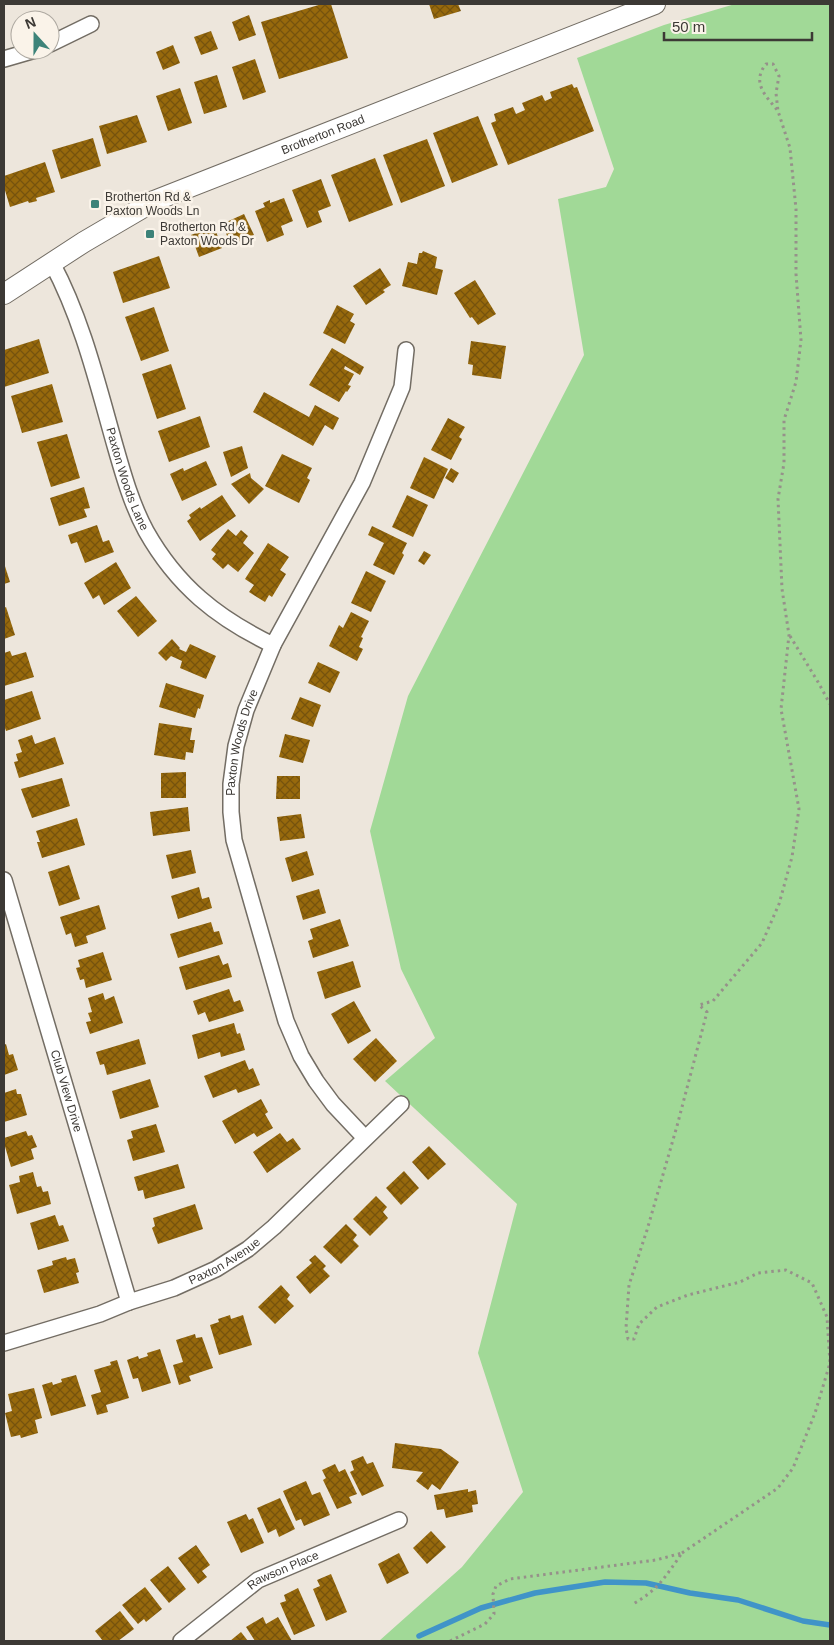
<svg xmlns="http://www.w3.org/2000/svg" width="834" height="1645" font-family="Helvetica,sans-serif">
<defs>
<pattern id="building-cross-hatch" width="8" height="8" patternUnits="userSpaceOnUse" patternTransform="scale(1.25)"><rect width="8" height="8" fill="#97690c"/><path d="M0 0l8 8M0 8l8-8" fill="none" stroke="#76530d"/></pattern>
</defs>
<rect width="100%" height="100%" fill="#ede6dc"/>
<path fill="#a1d997" d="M735 4H830V1641H379L462 1567 523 1492 478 1353 517 1204 385 1081 435 1038 401 969 370 831 408 696 584 355 558 199 606 187 614 169 577 58 664 25Z"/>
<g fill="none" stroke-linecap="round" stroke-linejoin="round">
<path stroke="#4094c8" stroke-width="5.5" d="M419 1636 481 1608 535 1593 605 1582 646 1583 690 1593 738 1600 803 1621 830 1625"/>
</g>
<g fill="url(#building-cross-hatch)">
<path d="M322 4H331L348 58 279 79 261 22Z"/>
<path d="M429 4H458L461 11 434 19Z"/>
<path d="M249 15 256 35 239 41 232 22Z"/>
<path d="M211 31 218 49 201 55 194 37Z"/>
<path d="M173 45 180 63 163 70 156 52Z"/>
<path d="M255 59 266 92 243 100 232 67Z"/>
<path d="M217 75 227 107 204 114 194 82Z"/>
<path d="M572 84 574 88 577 87 594 131 508 165 491 123 496 121 494 114 513 107 516 114 525 110 522 103 542 95 545 101 552 98 550 92Z"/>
<path d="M180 88 192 123 168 131 156 96Z"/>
<path d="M137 115 147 142 107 154 99 126Z"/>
<path d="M478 116 498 165 452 183 433 133Z"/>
<path d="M93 138 101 166 61 179 52 150Z"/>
<path d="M427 139 445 186 401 203 383 155Z"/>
<path d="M375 158 393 205 349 222 331 175Z"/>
<path d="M45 162 55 192 36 198 37 201 29 203 28 201 10 207 4 187V176Z"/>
<path d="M321 179 331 206 318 211 322 222 307 228 292 190Z"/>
<path d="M284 198 293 221 281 226 284 235 267 242 255 211 265 207 263 203 270 200V203Z"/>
<path d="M244 214 254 235 231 245 222 224Z"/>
<path d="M214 226 222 248 199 257 191 235Z"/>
<path d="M423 251 437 257 435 268 443 270 437 295 402 286 408 262 417 264 419 253H422Z"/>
<path d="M159 256 170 288 123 303 113 272Z"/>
<path d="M380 268 391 285 383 290 385 292 366 305 353 286Z"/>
<path d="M475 280 496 314 478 325 472 317 470 318 454 293Z"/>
<path d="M337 305 354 314 350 321 355 324 345 344 323 333Z"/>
<path d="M154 307 169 351 141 361 125 317Z"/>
<path d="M39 339 49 373 4 387V350Z"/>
<path d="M471 341 506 346 501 379 472 375 473 365 468 364Z"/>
<path d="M332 348 364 367 360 375 345 366 344 369 354 374 348 385 351 386 347 392 346 391 339 402 309 385Z"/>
<path d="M171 364 186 409 157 419 142 374Z"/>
<path d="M52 384 63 422 22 433 11 396Z"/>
<path d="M264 392 309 417 315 405 339 418 333 430 325 425 313 446 253 412Z"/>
<path d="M200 416 210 447 169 462 158 431Z"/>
<path d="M448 418 465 427 459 437 462 439 451 460 431 450Z"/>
<path d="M67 434 80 478 51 487 37 442Z"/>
<path d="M242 446 248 468 231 477 223 452Z"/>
<path d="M282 454 312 468 307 478 310 480 299 503 265 486Z"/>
<path d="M424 457 448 469 434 499 410 488Z"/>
<path d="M206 461 217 485 182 501 170 474 183 468 184 471Z"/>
<path d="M451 468 459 473 453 483 445 478Z"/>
<path d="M250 473 251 478 264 489 249 504 231 484Z"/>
<path d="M84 487 90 508 84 509 87 517 59 526 50 498Z"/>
<path d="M222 495 236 516 200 541 187 521 191 518 189 515 200 507 201 509Z"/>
<path d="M407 495 428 505 413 537 392 527Z"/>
<path d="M97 525 103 542 109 540 114 552 85 563 77 542 71 544 68 535Z"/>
<path d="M372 526 407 543 402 553 404 555 394 575 373 565 384 543 368 535Z"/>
<path d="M228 529 236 536 241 530 248 536 243 543 254 553 238 572 228 564 223 569 212 559 216 554 211 550Z"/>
<path d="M268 543 289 557 280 570 286 574 272 597 269 595 265 602 249 592 254 585 245 579Z"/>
<path d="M424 551 431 555 424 565 418 561Z"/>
<path d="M116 562 131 588 104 605 99 595 93 599 84 583Z"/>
<path d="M4 563 10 582 4 584Z"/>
<path d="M366 571 386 581 371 612 351 603Z"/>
<path d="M136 596 157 621 138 637 117 611Z"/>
<path d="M6 607 15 635 4 639V608Z"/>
<path d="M351 612 369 621 361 637 363 638 359 647 363 649 357 661 329 646 339 625 343 628Z"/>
<path d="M172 639 180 648 179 649 186 652 190 644 216 656 206 679 180 668 182 661 171 656 166 661 158 653Z"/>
<path d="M10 651 12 656 26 652 34 677 4 686V653Z"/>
<path d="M318 662 340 672 330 693 308 683Z"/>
<path d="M166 683 204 695 200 709 198 708 195 718 159 707Z"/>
<path d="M32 691 41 719 6 731 4 725V700Z"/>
<path d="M300 697 321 705 313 727 291 719Z"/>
<path d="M159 723 192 728 190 740H195L193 753 186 752 185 760 154 755Z"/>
<path d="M285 734 310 740 303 763 279 757Z"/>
<path d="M32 735 35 744 55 737 64 764 19 778 14 762 18 761 16 754 22 752 18 740Z"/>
<path d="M186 772V798H161V773Z"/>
<path d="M277 776H300V799H276Z"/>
<path d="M62 778 70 806 32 818 21 789Z"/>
<path d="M188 807 190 831 153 836 150 812Z"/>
<path d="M301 814 305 838 280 841 277 817Z"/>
<path d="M77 818 85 845 42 858 37 842H40L36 831Z"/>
<path d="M191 850 196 873 172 879 166 855Z"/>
<path d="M307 851 314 875 292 882 285 858Z"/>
<path d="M69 865 80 899 59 906 48 872Z"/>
<path d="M199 887 202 899 209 897 212 908 178 919 171 896Z"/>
<path d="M319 889 326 913 303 920 296 896Z"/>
<path d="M99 905 106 929 86 936 88 943 75 947 71 933 66 935 60 917Z"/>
<path d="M340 919 349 946 313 958 308 941 313 939 310 929Z"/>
<path d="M211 922 214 932 219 931 223 944 178 958 170 934Z"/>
<path d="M103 952 112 980 86 988 84 979 80 980 76 968 80 967 78 960Z"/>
<path d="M219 955 223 965 228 963 232 977 186 990 179 967Z"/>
<path d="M353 961 361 987 325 999 317 972Z"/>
<path d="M229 989 234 1002 240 1000 244 1011 209 1022 205 1012 198 1015 193 1001Z"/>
<path d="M103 993 105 1000 114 996 123 1023 90 1034 86 1022 91 1021 88 1013 92 1012 88 998Z"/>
<path d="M354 1001 371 1031 348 1044 331 1014Z"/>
<path d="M234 1023 237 1034 240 1033 245 1050 221 1057 220 1052 198 1059 192 1035Z"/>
<path d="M376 1038 397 1061 375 1082 353 1059Z"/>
<path d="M139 1039 146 1064 107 1075 104 1064 100 1065 96 1052Z"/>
<path d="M6 1044 9 1055 13 1054 18 1070 4 1075V1045Z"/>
<path d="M245 1060 249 1070 253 1068 260 1085 238 1093 236 1089 213 1098 204 1076Z"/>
<path d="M150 1079 159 1107 120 1119 112 1091Z"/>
<path d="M16 1089 17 1094H21L27 1115 4 1122V1093Z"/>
<path d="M261 1099 268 1112 265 1114 273 1128 257 1137 254 1133 235 1144 222 1121Z"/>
<path d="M156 1124 165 1152 133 1161 127 1140 133 1138 131 1131Z"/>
<path d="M26 1131 28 1136 32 1135 37 1147 31 1149 34 1159 11 1167 4 1143V1138Z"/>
<path d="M280 1133 287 1142 293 1138 301 1149 267 1173 253 1152Z"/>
<path d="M429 1146 446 1164 428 1180 412 1162Z"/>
<path d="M178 1164 185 1188 145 1199 143 1190 138 1191 134 1177Z"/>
<path d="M404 1171 419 1188 401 1205 386 1188Z"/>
<path d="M33 1172 37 1187 41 1186 43 1192 48 1191 51 1204 17 1214 9 1185 20 1182 19 1176Z"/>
<path d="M376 1196 387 1207 383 1212 388 1218 370 1236 353 1219Z"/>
<path d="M195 1204 203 1229 158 1244 152 1228 155 1226 153 1218Z"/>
<path d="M55 1215 59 1226 63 1225 69 1241 38 1250 30 1223Z"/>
<path d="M346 1224 357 1235 353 1240 359 1246 341 1264 323 1247Z"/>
<path d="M315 1255 326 1266 323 1269 330 1276 310 1294 296 1277 312 1263 309 1260Z"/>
<path d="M66 1257 67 1260 75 1258 79 1272 76 1273 79 1283 44 1293 37 1270 53 1265 52 1261Z"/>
<path d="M281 1285 290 1295 287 1299 294 1306 275 1324 258 1307Z"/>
<path d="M230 1315 231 1319 243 1315 252 1345 219 1355 210 1325 219 1322 218 1319Z"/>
<path d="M195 1334 196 1338 202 1337 213 1368 189 1376 191 1381 179 1385 173 1365 183 1362 176 1340Z"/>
<path d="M160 1349 171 1383 142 1392 138 1378 133 1379 127 1360 138 1356 139 1359 148 1356 147 1353Z"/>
<path d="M117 1360 129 1398 106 1405 108 1412 97 1415 91 1395 101 1392 94 1370 111 1365 110 1362Z"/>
<path d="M76 1375 86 1406 51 1416 42 1385 52 1382 53 1385 62 1382 61 1379Z"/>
<path d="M34 1388 42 1418 35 1420 38 1433 21 1438 20 1435 11 1437 5 1413 12 1411 8 1394Z"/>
<path d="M395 1443 441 1449 459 1462 440 1490 432 1484 428 1490 416 1481 423 1472 392 1468Z"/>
<path d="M363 1456 367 1464 373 1462 384 1486 362 1496 350 1472 354 1470 351 1461Z"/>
<path d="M335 1464 339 1472 345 1469 357 1494 349 1497 352 1503 337 1509 323 1480 326 1478 322 1470Z"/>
<path d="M306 1481 312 1495 320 1492 330 1515 304 1526 301 1519 296 1521 283 1491Z"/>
<path d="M468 1489V1492L476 1490 478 1504 472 1505 473 1512 446 1518 444 1509 437 1510 434 1495Z"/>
<path d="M280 1498 295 1529 279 1537 276 1529 268 1533 257 1508Z"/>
<path d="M246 1514 249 1520 253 1518 264 1543 241 1553 227 1522Z"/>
<path d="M431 1531 446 1547 427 1564 413 1548Z"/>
<path d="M196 1545 210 1565 202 1571 207 1577 198 1584 178 1558Z"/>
<path d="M399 1553 409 1573 387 1584 378 1564Z"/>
<path d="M168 1566 186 1589 169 1603 150 1580Z"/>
<path d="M331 1574 347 1612 326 1621 313 1589 320 1586 317 1580Z"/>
<path d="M145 1587 162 1609 146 1622 144 1619 138 1624 122 1605Z"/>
<path d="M298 1588 315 1626 294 1635 280 1603 286 1601 284 1595Z"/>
<path d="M120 1611 134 1629 118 1641H103L95 1631Z"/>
<path d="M263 1617 266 1624 278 1617 292 1641H255L246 1627Z"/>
<path d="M241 1632 248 1641H230Z"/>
</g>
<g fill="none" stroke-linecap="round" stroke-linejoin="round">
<defs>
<g id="minor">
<path d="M50 44 91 24"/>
<path d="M4 59 35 50"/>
<path id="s1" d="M52 263C83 321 98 386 116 449 124 477 132 505 146 531 177 586 217 618 273 645"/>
<path id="s2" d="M4 880 129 1302"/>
<path id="s3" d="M365 1138 333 1104 316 1081 301 1056 286 1021 234 840 231 812V784L236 746 246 710 273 645 362 483 402 387 406 350"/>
<path id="s4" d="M4 1343 100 1314 129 1302 174 1288 216 1269 248 1249 274 1227 401 1104"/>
<path id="s5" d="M181 1641 258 1580 399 1520"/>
</g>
<g id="tertiary">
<path id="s6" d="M4 294 84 242 154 201 655 4"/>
</g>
</defs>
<use href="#minor" stroke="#736d64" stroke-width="18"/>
<use href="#tertiary" stroke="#736d64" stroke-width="22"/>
<g stroke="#96918a" stroke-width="3" stroke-dasharray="2.5 4" stroke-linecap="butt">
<path d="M790 636 818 682 830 704"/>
<path d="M682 1553 778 1488 793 1468 815 1413 830 1363 827 1317 812 1283 786 1270 758 1273 740 1282 688 1295 657 1307 639 1324 634 1339H628L626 1328 629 1285 647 1230 677 1126 707 1012 699 1005 713 1001 762 943 779 904 792 857 799 809 781 709 789 635 782 589 778 499 784 463V420L796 382 801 340 796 274V209L790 148 778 111 776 93 779 76 773 64H766C751 83 766 96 778 111"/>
<path d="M450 1641 485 1624 494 1614 493 1594 496 1586 510 1579 656 1560 682 1553C666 1576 658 1590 633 1604"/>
</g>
<use href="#minor" stroke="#fff" stroke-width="15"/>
<use href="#tertiary" stroke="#fff" stroke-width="20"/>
</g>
<g fill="#3d8379" stroke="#faf3e9" stroke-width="2">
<rect x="90" y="199" width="10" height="10" rx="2.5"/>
<rect x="145" y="229" width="10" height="10" rx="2.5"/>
</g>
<g text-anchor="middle" stroke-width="5" stroke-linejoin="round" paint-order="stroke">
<g font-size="12" fill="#3c3935" stroke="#faf3e9">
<text dy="4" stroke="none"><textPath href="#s6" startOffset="358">Brotherton Road</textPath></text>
<text dy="4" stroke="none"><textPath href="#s1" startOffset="229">Paxton Woods Lane</textPath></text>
<text dy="4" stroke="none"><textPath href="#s3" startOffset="430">Paxton Woods Drive</textPath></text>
<text dy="4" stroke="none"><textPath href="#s2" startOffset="220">Club View Drive</textPath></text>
<text dy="4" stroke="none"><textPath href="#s4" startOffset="236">Paxton Avenue</textPath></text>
<text dy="4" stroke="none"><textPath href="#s5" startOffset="125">Rawson Place</textPath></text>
</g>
<g font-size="12" fill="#3c3935" stroke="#faf3e9" text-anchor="start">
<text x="105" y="201">Brotherton Rd &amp;<tspan x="105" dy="14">Paxton Woods Ln</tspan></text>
<text x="160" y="231">Brotherton Rd &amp;<tspan x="160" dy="14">Paxton Woods Dr</tspan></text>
</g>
</g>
<rect width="834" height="1645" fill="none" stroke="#3c3935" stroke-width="10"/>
<g transform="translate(35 35) rotate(339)"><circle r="24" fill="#faf3e9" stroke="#aea9a1"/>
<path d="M0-4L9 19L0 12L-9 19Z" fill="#3d8379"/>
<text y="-8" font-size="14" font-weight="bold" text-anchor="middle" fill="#3c3935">N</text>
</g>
<path d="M664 32v8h148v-8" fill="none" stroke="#3c3935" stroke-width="2.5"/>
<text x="672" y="32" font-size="15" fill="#3c3935" stroke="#faf3e9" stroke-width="4" paint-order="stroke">50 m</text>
</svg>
